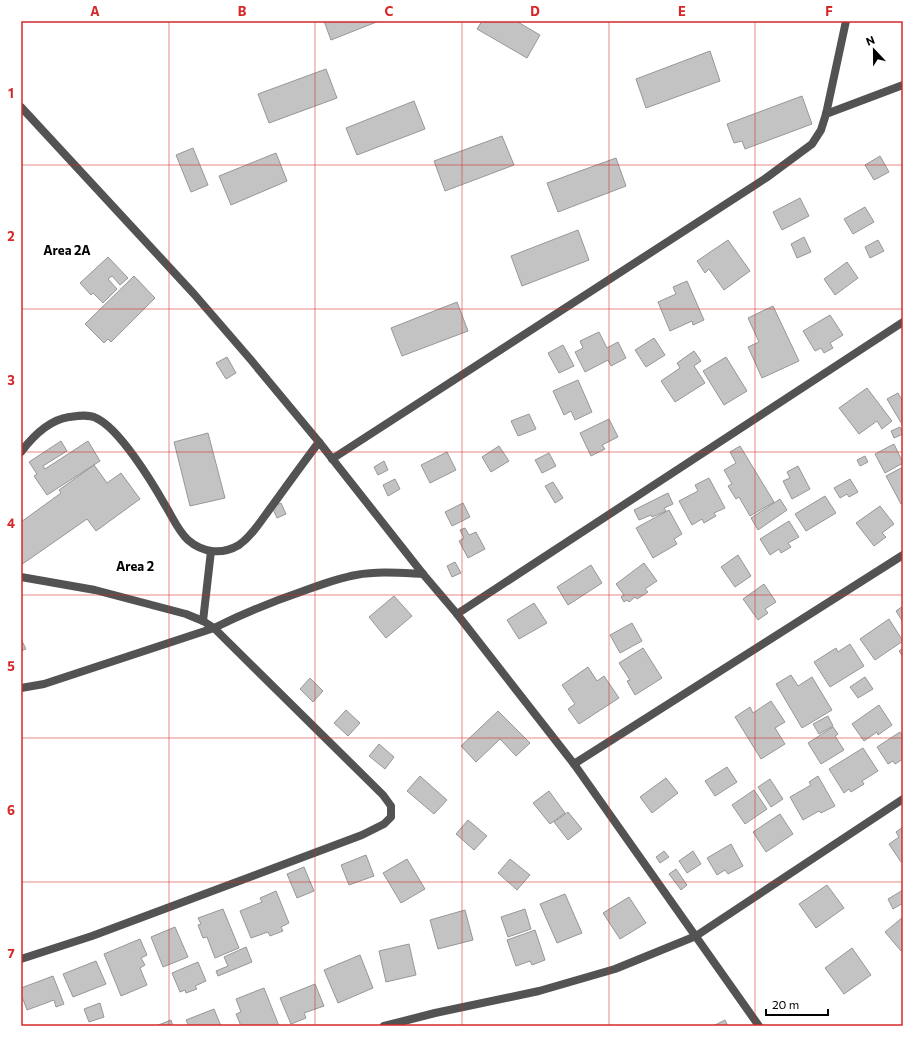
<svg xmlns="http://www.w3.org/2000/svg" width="924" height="1047" font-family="Commissioner,sans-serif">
<rect width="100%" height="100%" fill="#fff"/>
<g fill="#c3c3c3" stroke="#979797">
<path d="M324 21H379L331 40Z"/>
<path d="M482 21H516L540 35 527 58 477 29Z"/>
<path d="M710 51 720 81 646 108 636 79Z"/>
<path d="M326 69 337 98 269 123 258 94Z"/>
<path d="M802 96 812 124 745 149 742 141 734 143 727 124Z"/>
<path d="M414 101 425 129 357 155 346 128Z"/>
<path d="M502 136 514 165 445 191 434 161Z"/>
<path d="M193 148 208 185 191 192 176 155Z"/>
<path d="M276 153 287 181 231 205 219 176Z"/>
<path d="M880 156 889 172 874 180 865 165Z"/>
<path d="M616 158 626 186 558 212 547 183Z"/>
<path d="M800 198 809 216 782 230 773 212Z"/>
<path d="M865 207 874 222 853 234 844 219Z"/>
<path d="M578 230 589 260 522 286 511 256Z"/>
<path d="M804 237 811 252 797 258 791 244Z"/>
<path d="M728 240 750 271 724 290 709 269 705 273 697 261Z"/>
<path d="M878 240 884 251 870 258 865 247Z"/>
<path d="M108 257 128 278 120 285 112 276 108 279 117 289 103 303 93 293 91 295 80 283Z"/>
<path d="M847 262 858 278 835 295 824 279Z"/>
<path d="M134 276 155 298 111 342 108 339 104 343 85 324Z"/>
<path d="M687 281 704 320 693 325 692 321 670 331 658 302 676 294 673 287Z"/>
<path d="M457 302 468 331 402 356 391 328Z"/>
<path d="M773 306 799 361 762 378 748 347 759 342 748 318Z"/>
<path d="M830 315 843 335 830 343 833 348 824 353 821 348 815 351 803 331Z"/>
<path d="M599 332 607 348 618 342 626 358 611 366 608 360 585 372 575 352 583 348 580 341Z"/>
<path d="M654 338 665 355 646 367 635 350Z"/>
<path d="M563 345 574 366 559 373 548 353Z"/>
<path d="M694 351 701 361 694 366 705 383 675 402 661 381 680 368 677 363Z"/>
<path d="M227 357 236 373 226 379 216 363Z"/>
<path d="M726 357 747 391 724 405 703 371Z"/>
<path d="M578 380 592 412 575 420 571 411 564 415 553 391Z"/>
<path d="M867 388 892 421 882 429 877 421 859 434 839 408Z"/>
<path d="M898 393 903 402V426L887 399Z"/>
<path d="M529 414 536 429 518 436 511 421Z"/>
<path d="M609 419 618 437 602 445 605 449 591 456 580 433Z"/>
<path d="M900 427 903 434 894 438 891 431Z"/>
<path d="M208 433 225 498 190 506 174 442Z"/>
<path d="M61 441 67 451 43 466 45 469 88 441 100 461 47 495 34 476 37 474 29 462Z"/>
<path d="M894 444 903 463 885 473 875 454Z"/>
<path d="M499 446 509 461 491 472 482 457Z"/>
<path d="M740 446 774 502 750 516 739 497 736 499 728 486 732 484 724 470 736 463 730 452Z"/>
<path d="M447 452 456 470 430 483 421 465Z"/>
<path d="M549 453 556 466 542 473 535 460Z"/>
<path d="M865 456 868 462 860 466 857 460Z"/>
<path d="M384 461 388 470 378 475 374 467Z"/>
<path d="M94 465 107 483 121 473 140 499 96 531 87 519 21 565V522L61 493 59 490Z"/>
<path d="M798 466 810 489 792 499 783 481 790 478 787 472Z"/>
<path d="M903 467V503L901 504 886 476Z"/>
<path d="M709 478 725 508 714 513 716 516 704 523 702 519 692 525 679 501 698 491 695 485Z"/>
<path d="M395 479 400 489 388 496 383 485Z"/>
<path d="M850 479 858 492 849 497 847 494 840 498 834 488Z"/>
<path d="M553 482 563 498 555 503 545 486Z"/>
<path d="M668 493 673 504 664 508 666 511 652 517 651 515 639 520 634 510Z"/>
<path d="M825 496 836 513 806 531 795 514Z"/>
<path d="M780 499 787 510 758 530 751 518Z"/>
<path d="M281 503 286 514 277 518 272 507Z"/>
<path d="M463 503 470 517 452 526 445 512Z"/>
<path d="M880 506 894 524 882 533 886 537 874 546 856 523Z"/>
<path d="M669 510 682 534 674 539 677 544 653 558 636 528Z"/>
<path d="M789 521 799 537 788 543 791 547 781 553 779 549 770 555 760 539Z"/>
<path d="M465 528 469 535 476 532 485 549 468 558 459 541 464 538 460 530Z"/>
<path d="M738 555 751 576 735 587 721 567Z"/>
<path d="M455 562 461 573 452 577 447 566Z"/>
<path d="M644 563 657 581 645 589 648 592 637 599 635 597 629 602 627 600 624 602 621 597 624 595 616 584Z"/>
<path d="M591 565 602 583 568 605 557 587Z"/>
<path d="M764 584 776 602 765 609 768 613 758 620 743 599Z"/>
<path d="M394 596 412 616 386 638 369 617Z"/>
<path d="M534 603 547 623 519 639 507 620Z"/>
<path d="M903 606V622L896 611Z"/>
<path d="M889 619 903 641 875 660 860 639Z"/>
<path d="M632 623 642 641 620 653 610 635Z"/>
<path d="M21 639 26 649 21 651Z"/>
<path d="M850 644 864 666 830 687 814 662 836 648 838 652Z"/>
<path d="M643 648 662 678 635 695 627 681 630 680 619 663Z"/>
<path d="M903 648V657L899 651Z"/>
<path d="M588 667 597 681 604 676 619 698 579 724 568 709 575 704 562 685Z"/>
<path d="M791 675 798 686 812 677 832 710 802 728 776 684Z"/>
<path d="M865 677 873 689 858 698 850 687Z"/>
<path d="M310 678 323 691 313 702 300 689Z"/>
<path d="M771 701 785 722 775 728 785 744 761 759 735 717 750 707 753 713Z"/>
<path d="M879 705 892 725 878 735 877 732 864 741 852 724Z"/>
<path d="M346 710 360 723 348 736 334 723Z"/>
<path d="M498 711 530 743 516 756 500 739 476 762 461 746Z"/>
<path d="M828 716 833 726 819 734 813 724Z"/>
<path d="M833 727 838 734 835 736 844 750 821 764 808 743Z"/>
<path d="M900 732 903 737V759L895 764 893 761 888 764 877 747Z"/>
<path d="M379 744 394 757 385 769 369 756Z"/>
<path d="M863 748 878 771 862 781 864 784 851 792 849 789 844 793 829 769Z"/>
<path d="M727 767 737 782 715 796 705 781Z"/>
<path d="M420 776 447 800 434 814 407 791Z"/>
<path d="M818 776 835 806 821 813 819 811 803 820 790 797 811 785 809 782Z"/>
<path d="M666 778 678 793 652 813 640 797Z"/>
<path d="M770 779 783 799 771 807 758 787Z"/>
<path d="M754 790 767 809 745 824 732 805Z"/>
<path d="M549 791 565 813 550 824 533 803Z"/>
<path d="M568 812 582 829 568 840 554 822Z"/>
<path d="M780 814 793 834 766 852 753 832Z"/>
<path d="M468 820 487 836 474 850 456 834Z"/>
<path d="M903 827V861L901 862 889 844 899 837 896 832Z"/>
<path d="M731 844 743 866 728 874 725 870 717 875 707 858Z"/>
<path d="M664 851 669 857 660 863 656 857Z"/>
<path d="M693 851 701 864 687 873 679 861Z"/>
<path d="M366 855 374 876 349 885 341 865Z"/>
<path d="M407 859 425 889 401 903 383 873Z"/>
<path d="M510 859 530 875 517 890 498 873Z"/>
<path d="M304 867 314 891 297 898 287 874Z"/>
<path d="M676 869 687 885 681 890 669 874Z"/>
<path d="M827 885 844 908 816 928 799 904Z"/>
<path d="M903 890V903L893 909 888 899Z"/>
<path d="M276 891 289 923 281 927 283 931 270 936 268 932 251 938 240 911 262 902 260 898Z"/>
<path d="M565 894 582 933 557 943 540 904Z"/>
<path d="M629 897 646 923 620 939 603 913Z"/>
<path d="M223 909 239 948 215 958 207 937 203 938 198 925 201 924 198 918Z"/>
<path d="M525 909 531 929 508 937 501 917Z"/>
<path d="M465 910 473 940 438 949 430 920Z"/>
<path d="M903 917V949L901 951 885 932Z"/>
<path d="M175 927 188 957 163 967 151 937Z"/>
<path d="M535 930 545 960 532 965 530 961 516 966 507 940Z"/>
<path d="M140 939 147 955 141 958 145 965 140 968 147 985 121 996 104 954Z"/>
<path d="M409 944 416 975 386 982 379 951Z"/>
<path d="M246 947 252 962 218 976 216 971 228 966 224 957Z"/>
<path d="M852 948 871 975 844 994 825 968Z"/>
<path d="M360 955 373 988 338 1003 324 970Z"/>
<path d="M96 961 106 984 73 997 63 974Z"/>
<path d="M198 962 206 981 195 986 197 989 186 993 185 990 180 992 172 973Z"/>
<path d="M53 976 64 1004 56 1007 54 1000 27 1010 21 994V988Z"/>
<path d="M315 984 324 1006 304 1013 306 1018 291 1024 280 998Z"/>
<path d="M264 988 279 1026H241L236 1014 241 1012 236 999Z"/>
<path d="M100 1003 104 1017 89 1022 84 1009Z"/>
<path d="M214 1009 221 1026H189L186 1020Z"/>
<path d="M171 1020 173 1026H156Z"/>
<path d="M725 1020 728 1026H713Z"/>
</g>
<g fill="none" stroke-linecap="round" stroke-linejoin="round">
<g stroke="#535353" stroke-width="8">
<path d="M21 107 194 294 251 360 319 442 423 574 457 614 574 764 759 1026"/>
<path d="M826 114 903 85"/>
<path d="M21 452C33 436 49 420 69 417 77 416 88 414 96 418 119 428 152 482 165 505 172 516 178 531 188 540 203 553 222 555 239 545 253 535 262 519 272 506 288 484 303 463 319 442"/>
<path d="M332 459 766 178 812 144 821 130 826 114 846 21"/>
<path d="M21 577 95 590 186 614 203 621 214 628 383 795 391 806V817L384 824 362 835 92 936 21 959"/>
<path d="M457 614 903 322"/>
<path d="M203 621 211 551"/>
<path d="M21 688 44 684 214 628C244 613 274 601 306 590 323 584 339 578 356 575 378 571 401 573 423 574"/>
<path d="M574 764 903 555"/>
<path d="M384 1026 435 1013 539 991 615 969 696 936 903 799"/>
</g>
</g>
<path fill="none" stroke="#d62828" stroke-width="1" stroke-opacity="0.55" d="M169 21V1026M315 21V1026M462 21V1026M609 21V1026M755 21V1026M21 165H903M21 309H903M21 452H903M21 595H903M21 738H903M21 882H903"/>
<g text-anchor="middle" stroke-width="4" stroke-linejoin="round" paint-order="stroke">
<g font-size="13" font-weight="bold" fill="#000" stroke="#fff">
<text x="67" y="255">Area 2A</text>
<text x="135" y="571">Area 2</text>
</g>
</g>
<rect width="924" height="1047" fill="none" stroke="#ffffff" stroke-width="44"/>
<g transform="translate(874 50) rotate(338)" stroke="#ffffff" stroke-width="3" paint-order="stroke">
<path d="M0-3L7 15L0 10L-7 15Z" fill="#000000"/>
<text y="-6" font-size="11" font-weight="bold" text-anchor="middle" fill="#000000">N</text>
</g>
<path d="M766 1009v6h62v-6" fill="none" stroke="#000000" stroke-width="2"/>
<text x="772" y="1009" font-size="12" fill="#000000" stroke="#ffffff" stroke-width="3" paint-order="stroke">20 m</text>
<rect x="22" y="22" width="880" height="1003" fill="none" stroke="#d62828" stroke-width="1.5"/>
<g font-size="13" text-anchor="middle" font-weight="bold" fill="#d62828">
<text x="95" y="16">A</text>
<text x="242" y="16">B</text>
<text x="389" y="16">C</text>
<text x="535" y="16">D</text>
<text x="682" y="16">E</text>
<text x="829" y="16">F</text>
<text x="11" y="98">1</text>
<text x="11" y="241">2</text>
<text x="11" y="385">3</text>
<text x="11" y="528">4</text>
<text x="11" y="671">5</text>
<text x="11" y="815">6</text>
<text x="11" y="958">7</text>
</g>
</svg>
